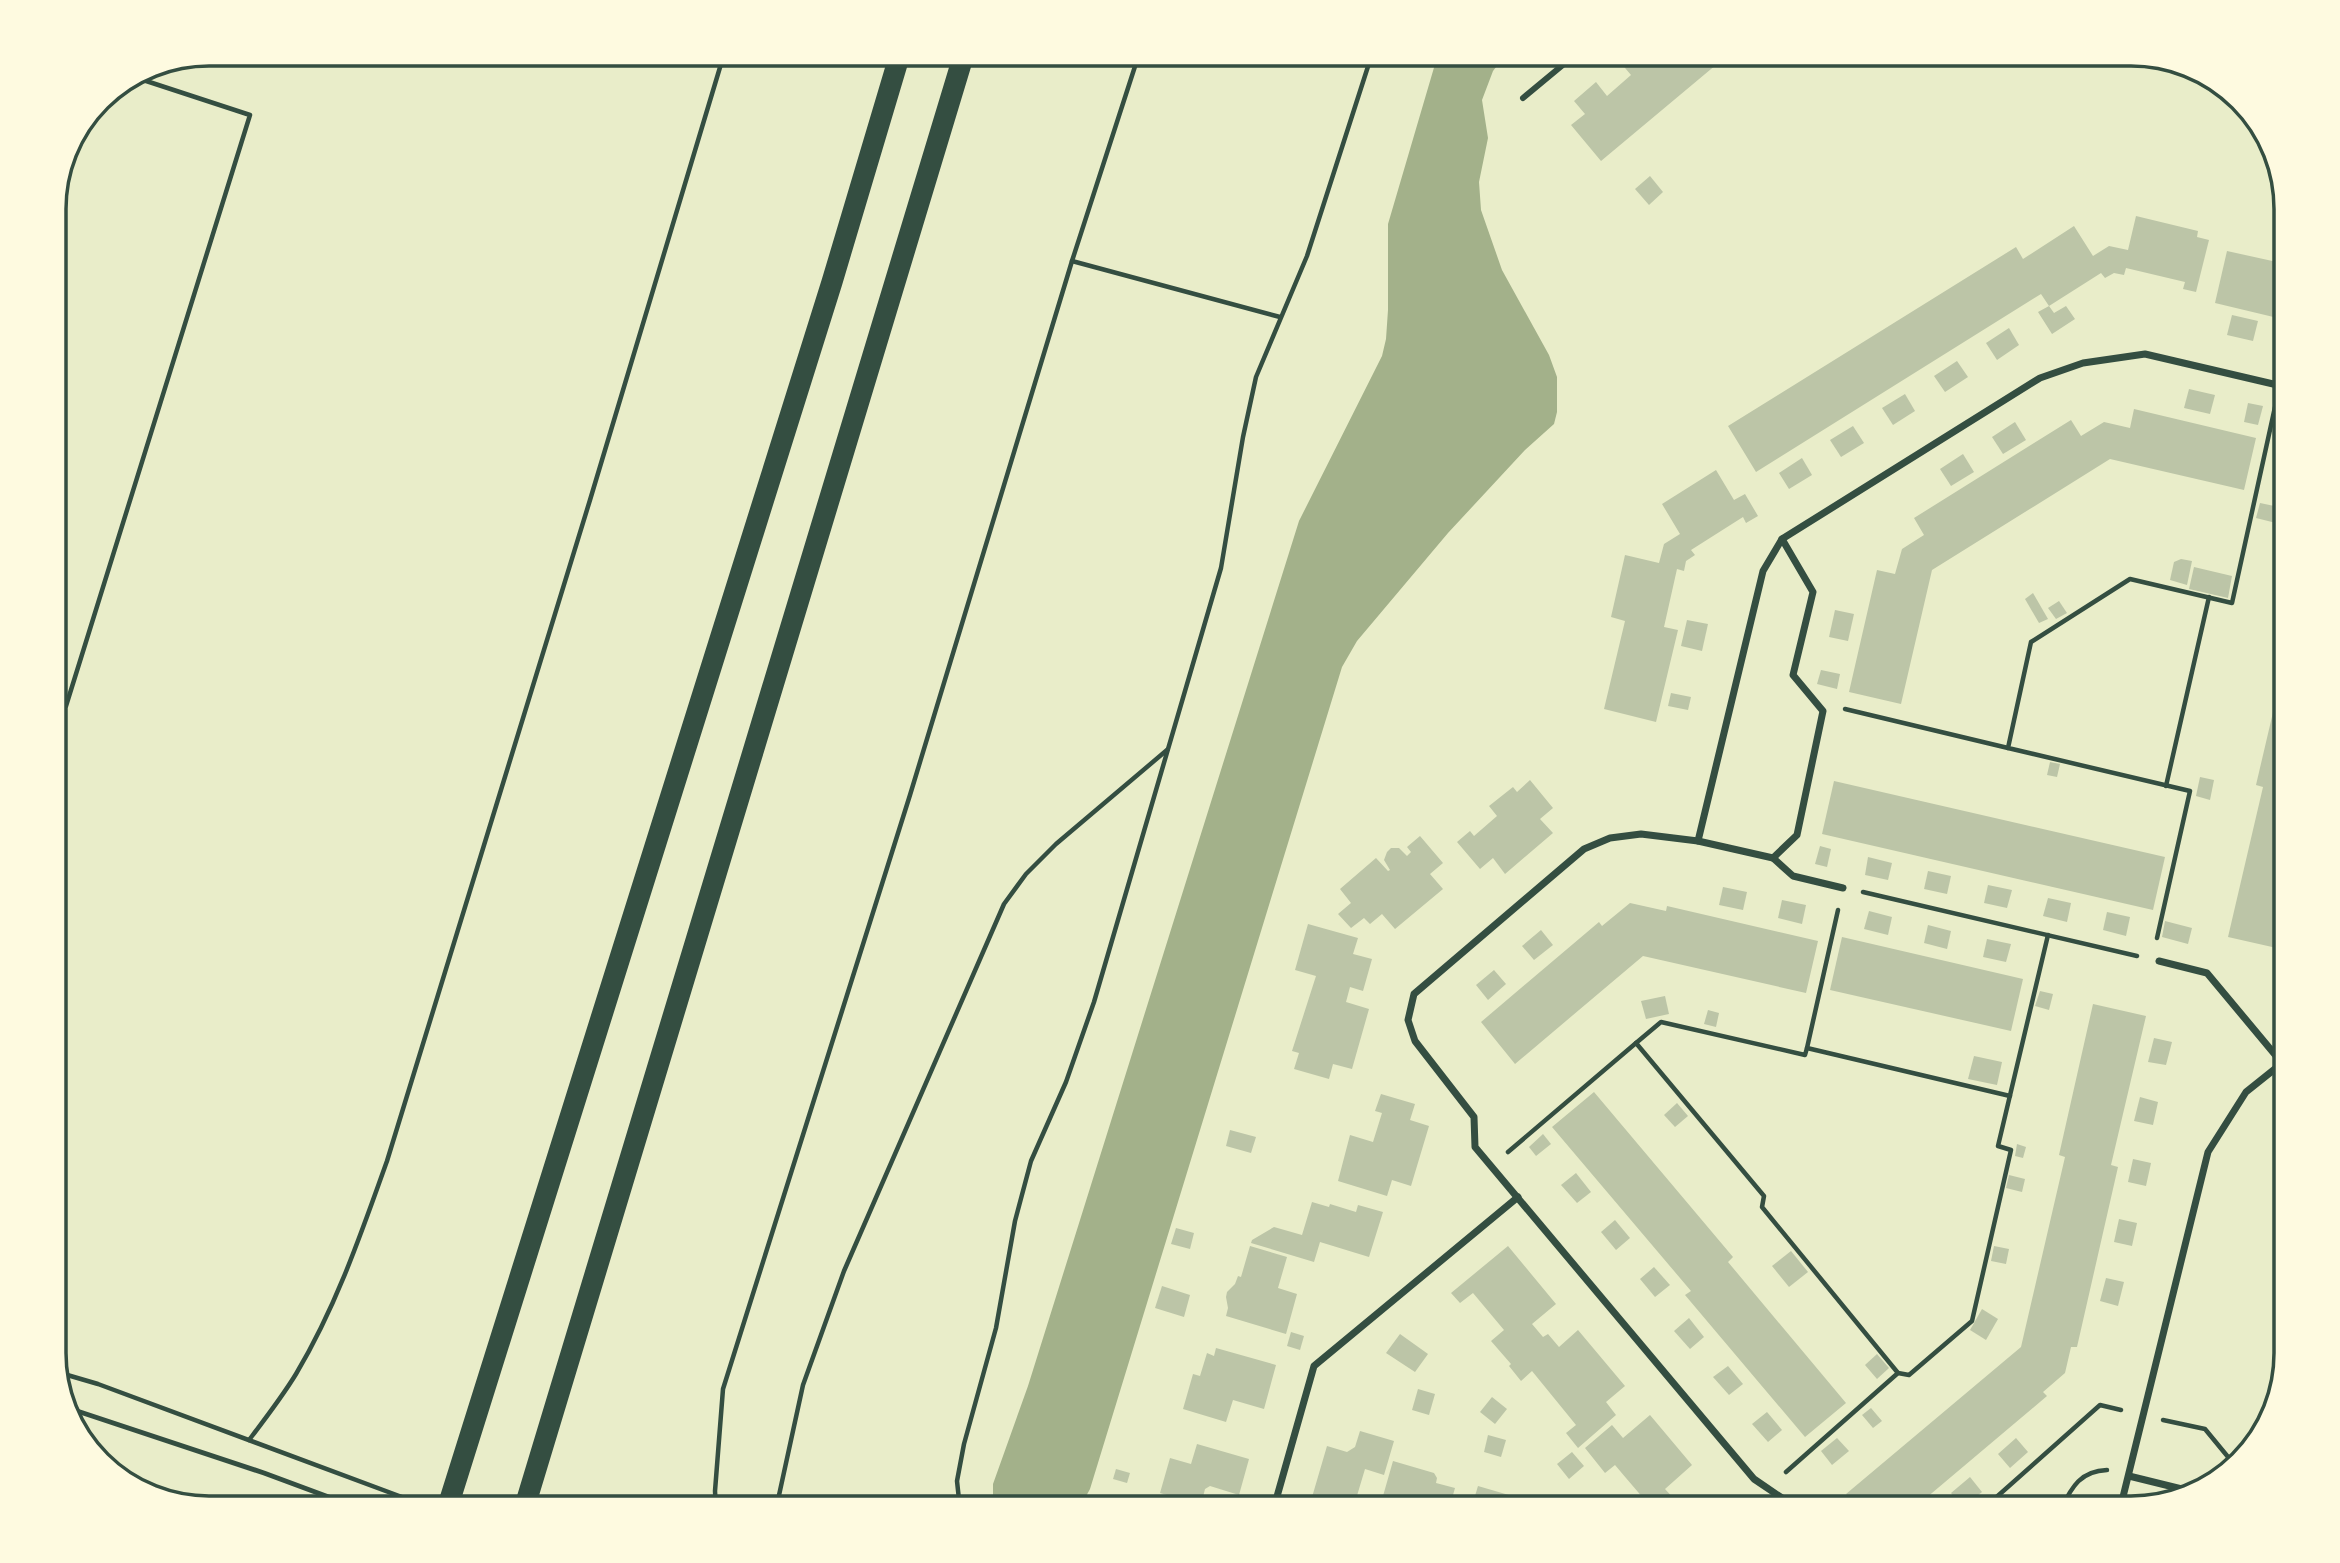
<svg xmlns="http://www.w3.org/2000/svg" width="2340" height="1563" font-family="'Source Sans 3',sans-serif">
<rect width="100%" height="100%" fill="#e9edc9"/>
<path fill="#a3b18a" d="M1438 54H1506L1493 71 1482 100 1488 138 1479 182 1481 210 1502 270 1549 355 1557 377V412L1554 424 1525 450 1448 533 1357 641 1342 667 1090 1489 1079 1509H999L993 1497V1484L1028 1386 1299 521 1382 356 1386 339 1388 310V224Z"/>
<g fill="#bcc5a7">
<path d="M1629 54H1651L1653 57 1656 54H1729L1601 161 1571 125 1585 114 1574 101 1596 82 1607 96 1631 75 1620 62Z"/>
<path d="M1650 176 1663 192 1649 205 1635 189Z"/>
<path d="M2136 216 2198 231 2197 237 2209 240 2196 292 2183 289 2185 282 2126 268 2124 275 2114 273 2105 278 2101 273 2049 306 2041 294 1756 472 1728 426 2016 247 2023 259 2074 226 2093 256 2109 246 2128 250Z"/>
<path d="M2227 251 2286 264V320L2215 303Z"/>
<path d="M2049 306 2054 313 2066 306 2075 319 2052 334 2038 312Z"/>
<path d="M2232 315 2258 321 2253 341 2227 335Z"/>
<path d="M2009 328 2019 345 1997 360 1986 343Z"/>
<path d="M1957 361 1968 377 1945 392 1934 376Z"/>
<path d="M2189 389 2215 395 2210 414 2184 408Z"/>
<path d="M1905 394 1915 411 1893 425 1882 408Z"/>
<path d="M2248 403 2263 406 2258 425 2244 422Z"/>
<path d="M2134 409 2256 438 2244 490 2110 459 1932 570 1901 704 1849 692 1877 570 1895 574 1902 549 1924 535 1914 518 2071 420 2081 436 2104 422 2130 428Z"/>
<path d="M2015 422 2026 440 2003 454 1992 437Z"/>
<path d="M1853 426 1864 443 1841 457 1830 440Z"/>
<path d="M1963 454 1974 472 1951 486 1940 469Z"/>
<path d="M1802 458 1812 475 1789 489 1779 473Z"/>
<path d="M1716 470 1734 500 1745 494 1758 516 1746 523 1743 517 1691 550 1695 555 1686 561 1684 571 1677 569 1664 627 1678 630 1656 722 1604 709 1625 621 1611 617 1625 555 1659 563 1664 544 1680 534 1662 504Z"/>
<path d="M2260 503 2279 507 2276 523 2256 518Z"/>
<path d="M2181 559 2192 561 2187 585 2170 580 2174 562Z"/>
<path d="M2194 567 2232 576 2228 598 2189 589Z"/>
<path d="M2033 593 2048 619 2039 623 2025 599Z"/>
<path d="M2059 601 2067 613 2056 619 2048 608Z"/>
<path d="M1835 610 1854 614 1848 641 1829 637Z"/>
<path d="M1687 620 1708 624 1702 651 1681 646Z"/>
<path d="M2285 661 2286 928 2281 949 2228 937 2263 787 2256 785Z"/>
<path d="M1821 670 1840 674 1837 689 1817 684Z"/>
<path d="M1671 693 1691 697 1688 710 1668 706Z"/>
<path d="M2050 762 2060 764 2057 777 2047 775Z"/>
<path d="M2200 777 2214 780 2210 800 2196 796Z"/>
<path d="M1530 780 1553 808 1540 819 1553 833 1505 874 1493 858 1480 869 1457 842 1470 831 1474 836 1497 816 1489 806 1513 787 1517 792Z"/>
<path d="M1834 781 2165 857 2153 910 1822 834Z"/>
<path d="M1420 836 1443 863 1430 874 1443 889 1395 929 1382 914 1370 924 1364 918 1351 928 1338 914 1351 903 1340 889 1376 858 1388 871 1390 870 1384 860 1387 852 1391 848H1399L1407 856 1411 852 1407 847Z"/>
<path d="M1820 846 1831 849 1827 867 1815 864Z"/>
<path d="M1868 857 1892 863 1888 880 1865 875Z"/>
<path d="M1928 871 1951 876 1947 894 1924 889Z"/>
<path d="M1988 885 2012 890 2007 908 1984 903Z"/>
<path d="M1723 887 1747 892 1743 910 1719 905Z"/>
<path d="M2048 898 2071 903 2067 922 2043 916Z"/>
<path d="M1782 900 1806 905 1802 924 1778 918Z"/>
<path d="M1630 903 1666 911 1667 906 1818 941 1806 993 1643 956 1515 1064 1481 1022 1599 922 1602 926Z"/>
<path d="M1869 911 1892 917 1888 935 1864 929Z"/>
<path d="M2107 912 2130 917 2126 936 2103 930Z"/>
<path d="M2165 921 2192 928 2188 944 2162 937Z"/>
<path d="M1308 924 1358 938 1353 954 1372 959 1363 991 1350 987 1346 1002 1369 1009 1352 1069 1333 1064 1329 1079 1294 1069 1299 1053 1292 1051 1316 976 1295 970Z"/>
<path d="M1928 925 1951 931 1947 949 1924 943Z"/>
<path d="M1541 930 1553 945 1534 960 1522 946Z"/>
<path d="M1842 937 2023 979 2011 1031 1830 990Z"/>
<path d="M1987 939 2011 944 2006 962 1983 957Z"/>
<path d="M1494 970 1506 984 1488 1000 1476 985Z"/>
<path d="M2040 991 2053 994 2049 1010 2035 1006Z"/>
<path d="M1665 996 1669 1014 1646 1019 1641 1001Z"/>
<path d="M2093 1004 2146 1016 2111 1165 2118 1167 2077 1347H2071L2065 1373 2043 1392 2047 1396 1913 1509H1859L1846 1494 2021 1347 2065 1157 2059 1155Z"/>
<path d="M1708 1010 1719 1013 1716 1027 1704 1024Z"/>
<path d="M2154 1038 2172 1042 2166 1065 2148 1062Z"/>
<path d="M1974 1056 2002 1062 1997 1085 1968 1079Z"/>
<path d="M1594 1092 1733 1257 1728 1262 1846 1403 1805 1437 1685 1295 1691 1291 1552 1127Z"/>
<path d="M1381 1094 1415 1104 1410 1120 1429 1126 1411 1186 1392 1180 1387 1196 1338 1181 1350 1135 1373 1142 1382 1113 1375 1111Z"/>
<path d="M2140 1097 2158 1102 2153 1125 2134 1121Z"/>
<path d="M1677 1103 1688 1116 1675 1127 1664 1115Z"/>
<path d="M1230 1130 1256 1137 1251 1153 1226 1146Z"/>
<path d="M1543 1134 1551 1144 1536 1156 1529 1147Z"/>
<path d="M2017 1144 2026 1147 2023 1158 2015 1156Z"/>
<path d="M2133 1159 2151 1163 2146 1186 2128 1182Z"/>
<path d="M1576 1173 1591 1192 1577 1203 1561 1185Z"/>
<path d="M2009 1175 2025 1179 2022 1192 2006 1188Z"/>
<path d="M1312 1202 1329 1207 1330 1204 1356 1212 1358 1205 1383 1212 1369 1257 1320 1242 1314 1262 1251 1243 1252 1240 1274 1227 1302 1235Z"/>
<path d="M2119 1219 2137 1223 2132 1246 2114 1242Z"/>
<path d="M1615 1220 1630 1238 1616 1250 1601 1232Z"/>
<path d="M1176 1228 1194 1233 1190 1249 1171 1244Z"/>
<path d="M1250 1246 1287 1257 1278 1288 1297 1294 1286 1334 1226 1316 1228 1308 1226 1297 1227 1292 1235 1284 1238 1276 1241 1277Z"/>
<path d="M1508 1246 1556 1304 1532 1324 1543 1337 1548 1334 1559 1347 1578 1330 1625 1386 1606 1402 1616 1415 1578 1448 1566 1433 1576 1425 1532 1371 1521 1381 1509 1366 1511 1364 1491 1341 1504 1330 1473 1293 1460 1303 1451 1293Z"/>
<path d="M1994 1246 2009 1249 2006 1264 1991 1261Z"/>
<path d="M1791 1251 1808 1272 1789 1287 1772 1266Z"/>
<path d="M1654 1267 1670 1285 1655 1297 1640 1279Z"/>
<path d="M2106 1278 2124 1282 2118 1306 2100 1301Z"/>
<path d="M1162 1286 1190 1295 1184 1317 1155 1308Z"/>
<path d="M1982 1309 1998 1319 1986 1340 1970 1330Z"/>
<path d="M1689 1318 1704 1337 1690 1349 1674 1331Z"/>
<path d="M1291 1332 1304 1336 1300 1350 1287 1346Z"/>
<path d="M1400 1334 1428 1354 1415 1372 1386 1353Z"/>
<path d="M1216 1348 1276 1365 1264 1409 1233 1400 1226 1422 1183 1409 1193 1374 1200 1376 1207 1353 1214 1356Z"/>
<path d="M1877 1354 1889 1368 1877 1379 1865 1365Z"/>
<path d="M1728 1366 1743 1384 1729 1395 1713 1377Z"/>
<path d="M1418 1389 1435 1394 1429 1415 1412 1410Z"/>
<path d="M1492 1397 1507 1409 1495 1424 1480 1412Z"/>
<path d="M1871 1408 1882 1421 1873 1428 1862 1415Z"/>
<path d="M1767 1412 1782 1430 1768 1442 1752 1424Z"/>
<path d="M1650 1415 1692 1465 1665 1489 1676 1501 1667 1509H1636L1635 1507 1644 1499 1626 1478 1615 1465 1605 1473 1585 1448 1612 1425 1623 1438Z"/>
<path d="M1360 1431 1394 1441 1384 1475 1365 1469 1353 1509H1327L1310 1504 1327 1446 1347 1452 1355 1447Z"/>
<path d="M1488 1435 1506 1440 1501 1457 1484 1452Z"/>
<path d="M1837 1438 1849 1451 1832 1465 1821 1451Z"/>
<path d="M2016 1438 2028 1452 2010 1468 1998 1454Z"/>
<path d="M1197 1444 1249 1459 1239 1495 1210 1486 1205 1489 1201 1505 1160 1493 1170 1458 1191 1464Z"/>
<path d="M1572 1452 1584 1466 1569 1479 1557 1464Z"/>
<path d="M1393 1461 1434 1473 1437 1478 1436 1483 1455 1488 1449 1509H1401L1399 1501 1383 1496Z"/>
<path d="M1116 1469 1130 1473 1127 1483 1113 1479Z"/>
<path d="M1970 1477 1982 1492 1963 1507 1951 1493Z"/>
<path d="M1478 1486 1519 1498 1522 1503 1521 1509H1471Z"/>
<path d="M1150 1496 1166 1500 1164 1509H1147Z"/>
</g>
<g fill="none" stroke-linecap="round" stroke-linejoin="round">
<g stroke="#344e41" stroke-width="4.5">
<path d="M1072 261 1280 317"/>
<path d="M55 703 66 706 250 115 134 77"/>
<path d="M1845 709 2008 748"/>
<path d="M2166 786 2209 597"/>
<path d="M1863 892 2137 956"/>
<path d="M2157 938 2190 791 2008 748 2031 642 2130 579 2232 603 2275 407"/>
<path d="M1636 1043 1661 1022 1805 1055 1807 1048 2010 1096"/>
<path d="M1807 1048 1838 910"/>
<path d="M1508 1152 1636 1043 1764 1196 1762 1207 1898 1373"/>
<path d="M57 1372 98 1384 418 1503"/>
<path d="M2163 1420 2205 1429 2233 1463"/>
<path d="M249 1440C265 1419 282 1397 296 1374 336 1307 361 1234 387 1161L590 500 724 54"/>
<path d="M1786 1472 1898 1373 1909 1375 1972 1321 2011 1150 1998 1146 2048 935"/>
<path d="M716 1509 715 1491 723 1389 910 795 1072 261 1139 54"/>
<path d="M776 1509 803 1385 844 1271 1004 904 1026 874 1056 844 1167 750"/>
<path d="M960 1509 957 1481 964 1444 996 1328 1015 1221 1031 1161 1066 1082 1094 1002 1221 568 1243 437 1256 377 1307 256 1372 54"/>
<path d="M1983 1509 2100 1405 2121 1410"/>
<path d="M2061 1509C2072 1486 2081 1471 2107 1470"/>
</g>
<path stroke="#344e41" stroke-width="5" d="M68 1408 264 1473 361 1509"/>
<path stroke="#344e41" stroke-width="6" d="M1523 98 1576 54"/>
<g stroke="#344e41" stroke-width="7">
<path d="M1698 841 1763 571 1782 539 2040 378 2083 363 2145 354 2286 387"/>
<path d="M1773 858 1797 835 1823 711 1793 675 1813 592 1782 539"/>
<path d="M2159 961 2207 973 2282 1063"/>
<path d="M2129 1476 2198 1493"/>
<path d="M1277 1509 1276 1500 1314 1366 1518 1197"/>
<path d="M1791 1509 1782 1498 1754 1479 1475 1147 1474 1117 1415 1041 1408 1020 1414 994 1584 849 1610 838 1641 834 1698 841 1773 858 1793 876 1843 888"/>
<path d="M2120 1509 2208 1152 2246 1092 2286 1060"/>
</g>
<g stroke="#344e41" stroke-width="21">
<path d="M447 1509 832 282 900 54"/>
<path d="M524 1509 964 54"/>
</g>
</g>
<path d="M0 0H2340V1563H0ZM209 66H2131A143 143 0 0 1 2274 209V1353A143 143 0 0 1 2131 1496H209A143 143 0 0 1 66 1353V209A143 143 0 0 1 209 66Z" fill="#fefae0" fill-rule="evenodd"/>
<path fill="none" stroke="#344e41" stroke-width="3.5" d="M209 66H2131A143 143 0 0 1 2274 209V1353A143 143 0 0 1 2131 1496H209A143 143 0 0 1 66 1353V209A143 143 0 0 1 209 66Z"/>
</svg>
